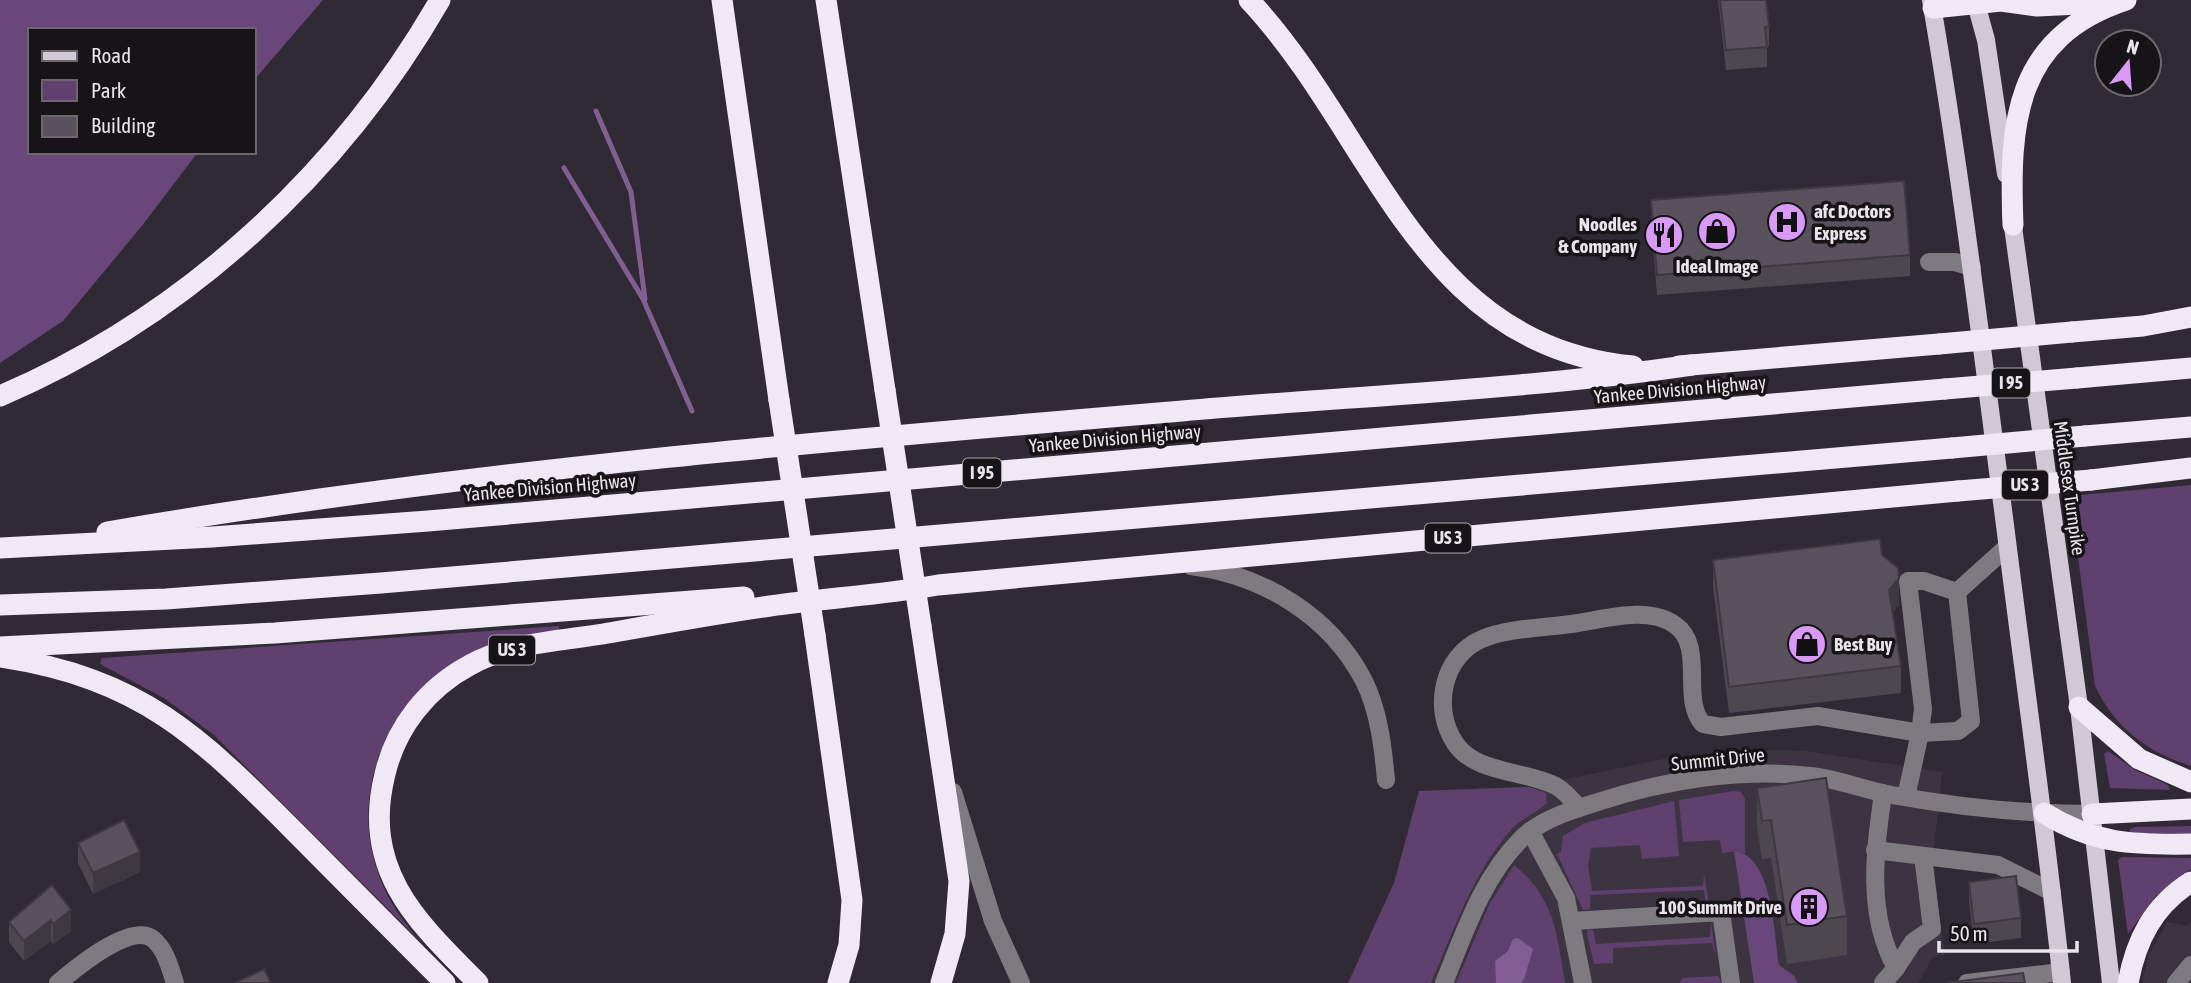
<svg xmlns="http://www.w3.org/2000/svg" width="2191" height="983" font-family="'Asap Condensed',sans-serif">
<rect width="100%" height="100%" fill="#302a34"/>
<g fill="#3d3442">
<path d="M1745 749 1806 751 1942 772 1932 867 1945 955 1933 957 1918 983H1348L1394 883 1419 791 1529 787 1668 758Z"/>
<path d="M2167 922 2187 926 2191 922V983H2142L2148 957Z"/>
</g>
<g fill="#60406f">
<path d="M2191 485V766C2147 752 2115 728 2095 686L2070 496Z"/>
<path d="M559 626V630C528 638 490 642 461 658 388 699 350 790 377 870 386 899 404 924 425 946L214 735 164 698 100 664 102 658Z"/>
<path d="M2108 751 2135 770 2168 785 2170 790 2110 788 2104 754Z"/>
<path d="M1529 787 1546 793 1547 803C1537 813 1522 818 1512 829 1473 872 1454 930 1431 983H1348L1394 883 1419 791Z"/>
<path d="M1734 791 1741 792 1745 799V854L1737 851 1722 853 1720 840 1683 842 1679 800Z"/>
<path d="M1674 801 1679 856 1642 859 1640 845 1591 848 1588 866 1592 891 1703 886 1704 874 1709 904H1706L1704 890 1590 895V909L1583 910 1557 854 1561 852 1563 836 1585 823Z"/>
<path d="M2191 826V834L2129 833 2130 829 2135 827Z"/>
<path d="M2122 857 2191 858V869L2156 896 2128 934 2118 860Z"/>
<path d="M1514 865C1555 898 1557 935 1565 983H1456L1489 905Z"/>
<path d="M1711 922 1716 959 1712 943 1613 948V963L1594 964 1587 933 1588 929 1593 930 1596 944 1710 937Z"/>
<path d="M1718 976 1722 983H1680L1682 978Z"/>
</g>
<g fill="#6a477a">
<path d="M0 0H323L254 80V30H30V152H198L141 227 63 321 0 363Z"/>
<path d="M1734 851C1773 855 1774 934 1779 965L1794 976 1798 983H1754Z"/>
</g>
<path fill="#825e92" d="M1518 938 1533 949 1524 979 1521 983H1496L1495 961 1508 951 1513 939Z"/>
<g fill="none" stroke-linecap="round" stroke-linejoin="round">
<g stroke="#825e92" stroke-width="5">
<path d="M596 111 631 192 645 299"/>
<path d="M564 168 643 299 692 411"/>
</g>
<g stroke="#7e7b80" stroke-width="18">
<path d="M1929 262H1955L1972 267"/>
<path d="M1191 566C1262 575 1330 615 1364 681 1379 711 1383 747 1386 780"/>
<path d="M1957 592 1924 581H1908L1923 709 1920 733 1958 731 1971 721 1957 592 2007 547"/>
<path d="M953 792 993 921 1021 983"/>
<path d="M1579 808C1572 800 1565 791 1556 786 1525 770 1475 774 1455 743 1432 709 1442 656 1482 639 1509 628 1543 628 1571 624 1603 620 1647 605 1675 625 1706 646 1680 699 1703 724L1721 727 1818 716 1920 733 1906 797"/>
<path d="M1530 831 1566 898 1583 983"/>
<path d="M1875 850 1998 865 2052 892"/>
<path d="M1572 921 1721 912 1731 983"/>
<path d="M1896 968 1913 942 1932 929 1923 856"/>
<path d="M58 983C76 968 131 922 153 939 166 950 170 968 175 983"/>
<path d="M1444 983C1464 934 1482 878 1521 839 1542 818 1573 810 1601 801 1666 780 1742 768 1810 776 1838 779 1865 790 1892 795 1957 807 2027 814 2092 814"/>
<path d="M1883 983 1896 968C1866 914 1875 851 1883 793"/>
<path d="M1967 983 2061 972"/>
<path d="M2176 983 2191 965"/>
</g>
<g stroke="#d0c9d3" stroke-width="18">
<path d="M1931 0C1961 174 1982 350 2005 525 2024 678 2046 830 2062 983"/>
<path d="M1975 0 1986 40 2006 174"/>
<path d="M2011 212 2079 707 2111 983"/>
</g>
<g stroke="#f0e8f5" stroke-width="21">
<path d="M722 0 779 400"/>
<path d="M826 0 885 390"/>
<path d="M1249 0C1375 134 1417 345 1633 366"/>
<path d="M1933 8 2001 1 2037 6 2101 3"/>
<path d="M2013 225C2009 123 2014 37 2126 0"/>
<path d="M2072 332 2143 326 2191 317"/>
<path d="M1679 366 1939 344"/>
<path d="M2077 378 2191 368"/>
<path d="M0 396C185 317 340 174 440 0"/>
<path d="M2085 436 2191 427"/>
<path d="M2091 480 2191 468"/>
<path d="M107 532C462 471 823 441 1182 411 1352 396 1523 390 1692 365"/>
<path d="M0 548 212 537 428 521 1945 389"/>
<path d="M0 605 166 599 381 583 1952 448"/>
<path d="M921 626 959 881 955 934 941 983"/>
<path d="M815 635 852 900 849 945 838 983"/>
<path d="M0 647 275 633 744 597"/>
<path d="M0 657C146 679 203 740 302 839 350 887 397 935 445 983"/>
<path d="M2079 707 2139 759 2191 782"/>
<path d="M2044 813C2094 844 2133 845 2191 844"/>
<path d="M2092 814 2191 809"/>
<path d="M478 983C416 921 361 870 385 774 396 727 427 688 470 665 509 643 560 641 603 634 659 624 714 614 770 606 826 598 882 595 938 585L1958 491"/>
<path d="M2128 983C2136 940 2153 906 2191 882"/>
</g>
<g stroke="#f0e8f5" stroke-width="21">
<path d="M1939 344 2072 332"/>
<path d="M1945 389 2077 378"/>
<path d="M885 390 921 626"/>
<path d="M779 400 815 635"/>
<path d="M1952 448 2085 436"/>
<path d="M1958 491 2091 480"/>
</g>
</g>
<g fill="#4d4750">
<path d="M1718 0H1766L1769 26V46L1767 47V67L1726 70Z"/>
<path d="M1651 200 1910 255V276L1657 295 1651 221Z"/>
<path d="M1882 555 1899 605 1893 612 1901 666V693L1729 713 1713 587V560Z"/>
<path d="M1757 788 1847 916V955L1787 964 1771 858 1762 859 1757 827Z"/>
<path d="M78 843 140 872 93 894 78 863Z"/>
<path d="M1969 882 2021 918V938L1974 944 1969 902Z"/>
<path d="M52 885 71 931 53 944 51 941 24 961 9 942V922Z"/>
</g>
<g fill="#3e3941">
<path d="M1899 578V605L1889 617V590Z"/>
<path d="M140 852V872L93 894V873Z"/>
<path d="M71 910V931L53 944V924Z"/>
<path d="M51 920V941L24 961V941Z"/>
</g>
<g fill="#59525d" stroke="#3e3941" stroke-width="2">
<path d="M1720 0H1766L1769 26 1765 27 1767 47 1726 50Z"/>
<path d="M1904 181 1910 255 1657 275 1651 200Z"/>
<path d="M1880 539 1882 555 1898 568 1899 578 1889 590 1901 666 1729 687 1713 560Z"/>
<path d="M1826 778 1847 916 1787 925 1771 820 1762 821 1757 788Z"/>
<path d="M124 820 140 852 93 873 78 843Z"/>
<path d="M2016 876 2021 918 1974 924 1969 882Z"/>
<path d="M52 885 71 910 53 924 51 920 24 941 9 922Z"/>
<path d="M264 969 271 983H235Z"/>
<path d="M2023 973 2025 983H1946Z"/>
</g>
<defs>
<symbol id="hospital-disc" viewBox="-11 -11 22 22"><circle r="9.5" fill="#d99af7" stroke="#171418"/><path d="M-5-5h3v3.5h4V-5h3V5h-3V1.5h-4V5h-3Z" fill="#111"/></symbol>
<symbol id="shop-disc" viewBox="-11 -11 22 22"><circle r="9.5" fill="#d99af7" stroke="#171418"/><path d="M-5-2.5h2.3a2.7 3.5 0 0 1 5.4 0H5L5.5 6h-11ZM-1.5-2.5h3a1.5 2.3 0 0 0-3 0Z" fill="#111"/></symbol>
<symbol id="restaurant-disc" viewBox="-11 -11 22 22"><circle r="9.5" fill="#d99af7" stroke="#171418"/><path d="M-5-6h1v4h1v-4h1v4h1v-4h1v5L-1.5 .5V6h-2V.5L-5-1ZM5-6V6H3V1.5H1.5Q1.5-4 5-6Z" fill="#111"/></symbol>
<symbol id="building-disc" viewBox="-11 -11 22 22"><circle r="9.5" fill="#d99af7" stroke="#171418"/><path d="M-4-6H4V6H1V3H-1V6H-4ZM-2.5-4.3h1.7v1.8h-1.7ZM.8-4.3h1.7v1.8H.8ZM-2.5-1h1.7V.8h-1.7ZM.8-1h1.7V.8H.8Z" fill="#111"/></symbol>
</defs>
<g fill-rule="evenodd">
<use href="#hospital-disc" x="1765" y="200" width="44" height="44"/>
<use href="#shop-disc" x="1695" y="209" width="44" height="44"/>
<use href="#restaurant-disc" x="1642" y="213" width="44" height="44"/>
<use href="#shop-disc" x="1785" y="622" width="44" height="44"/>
<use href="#building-disc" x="1787" y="885" width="44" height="44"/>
</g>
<g text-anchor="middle" stroke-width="7" stroke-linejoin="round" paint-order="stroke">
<g fill="#171418" stroke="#a9a6ab" stroke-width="2">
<rect x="1992" y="368.5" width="38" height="29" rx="5"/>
<rect x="963" y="458.5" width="38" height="29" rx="5"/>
<rect x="2002" y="470.5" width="46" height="29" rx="5"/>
<rect x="1425" y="523.5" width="46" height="29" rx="5"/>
<rect x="489" y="635.5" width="46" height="29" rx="5"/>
</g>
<g font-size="18" font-weight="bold" fill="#e8e4ea">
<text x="2011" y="389">I 95</text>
<text x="982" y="479">I 95</text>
<text x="2025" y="491">US 3</text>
<text x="1448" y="544">US 3</text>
<text x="512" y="656">US 3</text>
</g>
<g font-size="19" font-weight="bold" fill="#e8e4ea" stroke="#171418" text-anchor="start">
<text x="1814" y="218">afc Doctors<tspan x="1814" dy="22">Express</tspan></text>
<text x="1637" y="231" text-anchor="end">Noodles<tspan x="1637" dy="22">&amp; Company</tspan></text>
<text x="1717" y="273" text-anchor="middle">Ideal Image</text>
<text x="1834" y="651">Best Buy</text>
<text x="1782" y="914" text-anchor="end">100 Summit Drive</text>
</g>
<g font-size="19" fill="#e8e4ea" stroke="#171418">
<text transform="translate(1680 389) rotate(-5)" y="7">Yankee Division Highway</text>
<text transform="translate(1115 438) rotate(-5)" y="7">Yankee Division Highway</text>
<text transform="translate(550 487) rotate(-5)" y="7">Yankee Division Highway</text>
<text transform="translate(2070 488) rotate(82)" y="7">Middlesex Turnpike</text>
<text transform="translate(1718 759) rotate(-6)" y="7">Summit Drive</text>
</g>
</g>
<rect x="28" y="28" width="228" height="126" fill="#171418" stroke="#6b676c" stroke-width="2"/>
<rect x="42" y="51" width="35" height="10" fill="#d0c9d3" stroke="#6b676c" stroke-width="2"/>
<text x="91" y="63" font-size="21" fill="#e8e4ea">Road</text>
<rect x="42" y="80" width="35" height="21" fill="#60406f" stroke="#6b676c" stroke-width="2"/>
<text x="91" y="98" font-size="21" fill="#e8e4ea">Park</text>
<rect x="42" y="116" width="35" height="21" fill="#59525d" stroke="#6b676c" stroke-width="2"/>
<text x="91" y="133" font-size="21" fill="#e8e4ea">Building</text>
<g transform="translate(2128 63) rotate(17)"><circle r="33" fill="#171418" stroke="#6b676c" stroke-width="2"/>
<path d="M0-5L12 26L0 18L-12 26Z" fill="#d99af7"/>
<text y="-10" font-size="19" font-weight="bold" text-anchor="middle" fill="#e8e4ea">N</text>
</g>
<path d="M1939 941v10h138v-10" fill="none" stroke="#e8e4ea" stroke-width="3.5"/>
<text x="1950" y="941" font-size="21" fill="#e8e4ea" stroke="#171418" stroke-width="5" paint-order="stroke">50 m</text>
</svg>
